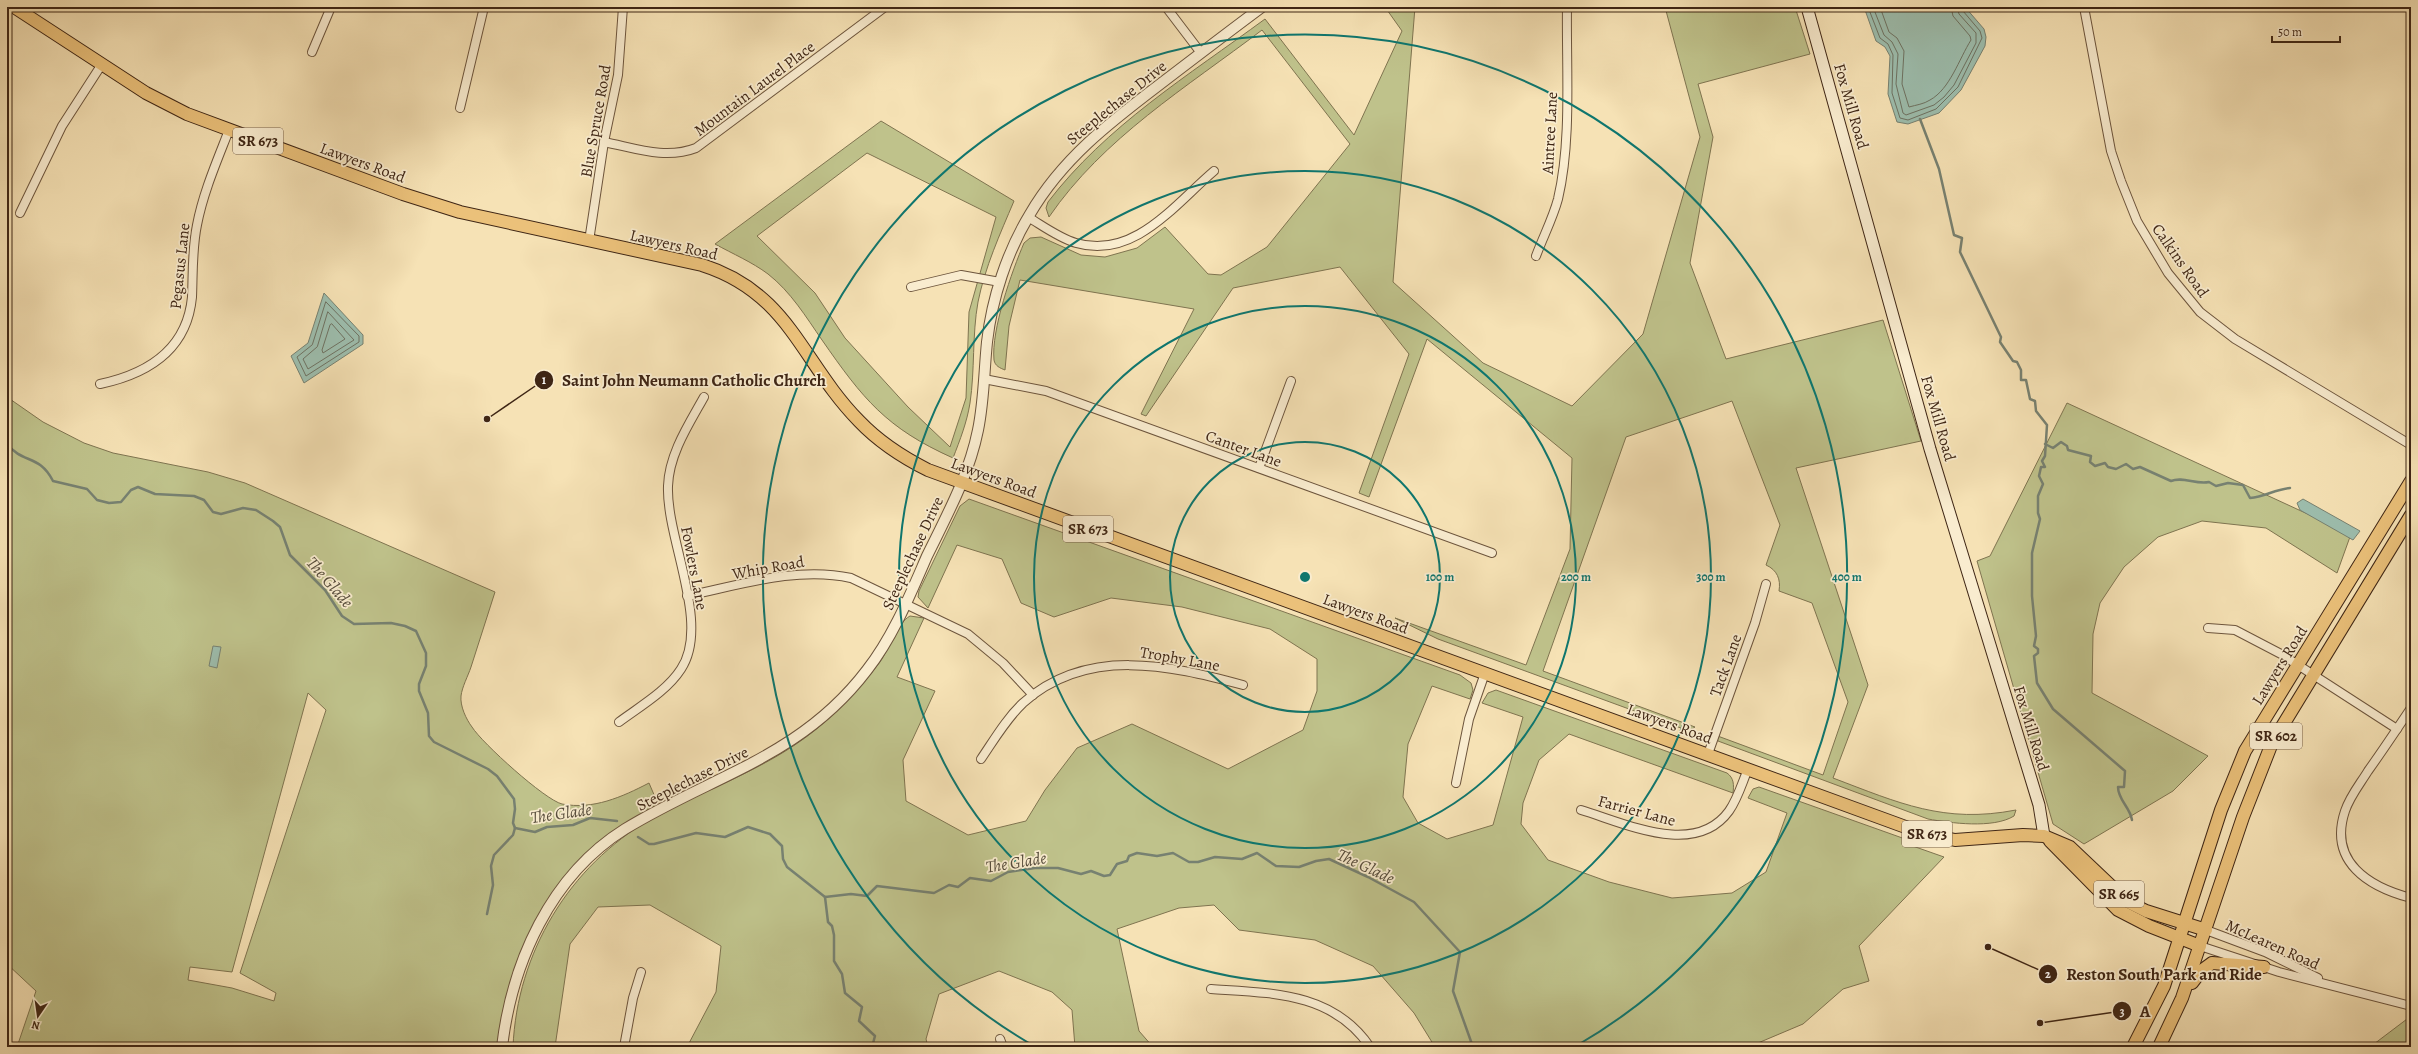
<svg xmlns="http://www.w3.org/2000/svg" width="2418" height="1054" font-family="Alegreya,serif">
<rect width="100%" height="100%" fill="#f6e2b5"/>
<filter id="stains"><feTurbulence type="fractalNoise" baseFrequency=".005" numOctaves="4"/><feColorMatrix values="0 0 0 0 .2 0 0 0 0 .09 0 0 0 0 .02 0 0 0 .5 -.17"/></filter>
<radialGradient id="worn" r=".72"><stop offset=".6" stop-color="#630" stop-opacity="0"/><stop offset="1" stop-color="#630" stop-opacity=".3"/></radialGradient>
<g fill="#bfc28b" stroke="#7f7450" fill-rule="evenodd">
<path d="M1385 7H1415L1393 282 1483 363 1572 406 1643 334 1700 137 1665 7H1795L1810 54 1698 84 1713 137 1690 263 1726 359 1883 320 1921 441 1796 468 1868 685 1833 778C1899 803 1944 824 2016 810L2014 816C1993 829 1950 823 1928 819L1718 741 1715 735 1823 775 1848 702 1812 603 1779 591C1781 579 1777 570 1766 565L1780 525 1732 401 1626 437 1543 671 1695 727 1689 731 1438 639 1395 618 1526 665 1570 549 1572 458 1427 339 1369 497 1359 493 1409 354 1340 267 1233 288 1146 416 1141 414 1194 309 1020 280 1009 326 1005 370C1000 368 995 366 994 360 991 330 1012 271 1024 243L1030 238 1041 237 1081 255 1105 257 1137 248 1165 227 1208 274 1221 275 1267 247 1350 144 1262 30C1187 87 1103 138 1049 217L1046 208 1048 202C1106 126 1189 75 1265 19L1354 135 1402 31Z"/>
<path d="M881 121 1014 201C1000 234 985 267 978 302 972 335 975 370 970 403 967 422 960 440 953 458 886 428 863 399 822 340 806 317 791 292 768 274 752 262 733 254 715 244ZM867 153 996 217 969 312 966 398 950 447 908 407 845 338 815 293 757 236Z"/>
<path d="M7 397 43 422 84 443 113 453 208 472 245 483 495 592C487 617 479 642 471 667 468 676 462 687 461 696 460 706 466 719 472 727 482 743 545 800 562 804 593 810 622 797 649 783L658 804 596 852 534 933 502 1047H35L27 1045 26 1047H17L36 991 7 964ZM308 693 326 710 240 973 276 993 274 1001 232 988 188 980 190 967 232 972Z"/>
<path d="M2067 403 2351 534 2337 573 2266 528 2202 521 2158 537 2124 567 2100 603 2093 634 2092 693 2208 756 2173 791 2084 844 2053 824 1977 561 1990 556Z"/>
<path d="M969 499 1460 675 1471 683 1473 690 1470 699 1432 686 1408 744 1403 797 1418 823 1447 839 1493 825 1523 717 1482 703 1488 693 1496 690 1727 773C1734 778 1734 785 1733 793L1569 734 1539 760 1523 803 1521 824 1548 860 1609 882 1672 898 1732 893 1766 872 1787 813 1748 798 1753 789 1759 787 1908 840 1907 844 1944 857 1859 946 1869 981 1843 989 1803 1024 1758 1043 1753 1047H1435L1414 1013 1373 966 1315 940 1239 930 1214 905 1179 908 1117 929 1139 1031 1153 1047H1075L1072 1010 1052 992 999 971 939 994 926 1039 928 1047H687L716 992 721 946 650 905 598 907 570 944 555 1047H513C517 953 569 866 651 819 705 789 765 770 814 731 839 711 861 687 880 662 889 649 897 623 910 616L924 618 897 677 935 691 903 760 906 801 968 835 1026 821 1045 790 1077 748 1132 724 1228 769 1303 730 1317 691V659L1270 629 1182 607 1111 598 1054 617 1021 603 1002 559 957 545 928 608 918 597 919 591 960 506Z"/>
<path d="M2411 1016V1047H2370Z"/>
</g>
<g fill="#9dbeae" stroke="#778171">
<path d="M1864 7H1965L1984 29 1986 37 1985 46 1961 90 1939 113 1908 124 1897 122 1888 94 1890 56 1885 47 1876 41Z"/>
<path d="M324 293 363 335V344L304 383 291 356 308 343Z"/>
<path d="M2303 499 2360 531 2353 540 2300 510 2297 503Z"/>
<path d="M213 646 221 647 217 668 209 666Z"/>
</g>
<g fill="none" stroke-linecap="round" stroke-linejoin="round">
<g stroke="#6e7262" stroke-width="1">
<path d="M1868 7 1880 38 1888 44 1893 55 1892 93 1900 118 1908 120 1936 109 1958 87 1982 38 1980 31 1963 11 1962 7"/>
<path d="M1873 7 1884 35 1892 42 1898 54 1896 84 1903 113 1906 115 1934 105 1944 97 1954 85 1976 43V33L1959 14 1957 7"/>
<path d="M1880 7 1889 32 1897 38 1904 51 1902 84 1909 107C1916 105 1924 104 1930 100 1950 89 1959 59 1971 40L1970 36 1953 16 1951 7"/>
<path d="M326 302 359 336V342L306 376 297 357 312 345Z"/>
<path d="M328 312 354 340 308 369 303 359 317 347Z"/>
<path d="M332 324 345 339 323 353 322 350 330 325Z"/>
</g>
<g stroke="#778171" stroke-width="2.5">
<path d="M1920 119 1939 169 1954 235 1962 238 1960 252 2001 337 2000 342 2013 361 2017 362 2021 370V380H2026L2030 399 2035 401 2036 411 2047 425 2045 456 2042 461 2045 467H2041L2039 476 2043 484 2038 496V513L2040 519 2032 553V596L2036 636 2034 646 2038 649V653L2034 656 2037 683 2053 709 2125 771 2124 787H2118C2118 800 2130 807 2132 820"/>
<path d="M7 444C23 464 39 454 53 481L87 489 97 500 109 503 121 502 131 490 138 487 155 494 194 496 204 500 213 512 221 514 243 508 256 510 273 521 280 527 290 555 325 590 342 616 354 624 391 623 405 626 416 631 426 653V666L419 684V691L428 713 429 736 434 742 488 769 497 776 514 799 515 809 513 823 515 828"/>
<path d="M2045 444 2053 448 2061 442 2067 446 2068 450 2091 456 2090 462 2095 466 2105 463 2108 467 2116 469 2126 464 2133 469 2140 467 2171 481C2183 476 2196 485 2209 482L2216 486 2228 483 2243 485 2250 498C2265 497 2275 489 2290 488"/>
<path d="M515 828 535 832 547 827 573 825 590 818 617 821"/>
<path d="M638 837 649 844H654L696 833 725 837 748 827 770 834 782 846 783 859 787 867 825 897 851 894 867 896 877 886 934 893 949 885 958 887 970 878 991 881 1008 872 1035 868H1058L1081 874 1091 871 1104 876 1110 875 1117 864 1127 861 1129 856 1137 853 1157 856 1173 853 1189 862H1198L1215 857 1242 859 1257 853 1276 866 1299 867 1316 861 1329 859 1368 877 1414 902 1460 952 1453 991 1473 1047"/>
<path d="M825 897 828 922 832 926 834 935V961L842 974 845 993 862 1007 859 1021 875 1036 872 1047"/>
<path d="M487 914 493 885 491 866 494 855 513 835 515 828"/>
</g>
<defs>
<g id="minor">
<path d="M1166 7 1201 53"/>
<path d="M2084 7 2111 151 2121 181 2137 221 2168 273 2200 312 2235 339 2411 445"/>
<path d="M312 52 331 7"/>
<path d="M460 108 484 7"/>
<path d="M604 142C635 148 665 160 696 148L885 7"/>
<path d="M20 213 62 126 102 64"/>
<path d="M1028 217C1043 226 1059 238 1076 243 1134 260 1175 204 1214 171"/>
<path d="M589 241 604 142 618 75 623 7"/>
<path d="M1536 256C1543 237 1553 218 1558 199 1572 140 1566 67 1567 7"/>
<path d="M911 287 961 275 1000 282"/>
<path d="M984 379 1046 391 1492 553"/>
<path d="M100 384C147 374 187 350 192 297 193 273 192 249 197 225 203 193 217 161 229 130"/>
<path d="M1259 468 1291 381"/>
<path d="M687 596C740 585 797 566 851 578L968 634 1003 663 1033 695"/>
<path d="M2208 628 2235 630 2281 654 2397 729"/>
<path d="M2411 708C2397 729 2383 750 2368 771 2360 784 2350 796 2345 811 2328 862 2369 887 2411 898"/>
<path d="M619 722C639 707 667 691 681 669 711 624 666 539 668 486 669 454 689 424 704 397"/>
<path d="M1708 754 1755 623 1766 584"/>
<path d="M981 759C994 740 1006 719 1023 703 1087 646 1169 665 1243 685"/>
<path d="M1456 783 1469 719 1485 673"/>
<path d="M1581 810C1625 823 1695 858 1729 811 1738 798 1742 783 1748 769"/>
<path d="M2206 930 2265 952 2318 978"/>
<path d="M2200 946 2279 972 2411 1006"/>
<path d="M1211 989C1271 993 1333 992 1370 1047"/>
<path d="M1000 1039 1003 1047"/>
<path d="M624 1047 633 998 641 972"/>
</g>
<path id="tertiary" d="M502 1047C512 963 550 876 625 829 713 775 801 757 867 670 893 637 910 595 927 556 947 515 969 475 978 430 984 401 984 372 987 342 992 298 1007 252 1030 214 1062 159 1109 123 1159 85 1193 59 1227 33 1262 7"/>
<path id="secondary" d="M1807 7 1930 449 2039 805 2044 836"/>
<g id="primary">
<path d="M14 7 146 93 187 114 403 194 460 212 702 265C790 293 801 362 859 421 879 442 902 457 928 470L1922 833 1955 840 2023 835 2044 836 2070 847 2128 902 2146 911 2206 930"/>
<path d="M2050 841 2118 910 2149 926 2200 946"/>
<path d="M2192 983 2201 971 2212 963 2264 967"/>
<path d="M2133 1047 2164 986 2221 810 2245 751 2411 481"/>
<path d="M2159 1047 2182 998 2243 817 2272 743 2411 515"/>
</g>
</defs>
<use href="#minor" stroke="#6d553d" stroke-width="10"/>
<use href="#tertiary" stroke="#6d553d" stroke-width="12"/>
<use href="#secondary" stroke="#3f2615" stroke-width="13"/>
<use href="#primary" stroke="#3f2615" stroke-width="14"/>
<use href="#minor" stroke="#f9eccf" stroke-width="8"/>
<use href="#tertiary" stroke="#f9eccf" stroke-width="10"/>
<use href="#secondary" stroke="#f9eccf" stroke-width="11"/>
<use href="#primary" stroke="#ebc17a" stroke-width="12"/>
</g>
<g fill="none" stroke="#0f766e" stroke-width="2">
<circle cx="1305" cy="577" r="135"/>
<circle cx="1305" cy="577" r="271"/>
<circle cx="1305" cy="577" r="406"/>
<path d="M1034 1046A542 542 0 1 1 1576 1046"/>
</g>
<g text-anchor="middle" stroke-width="3.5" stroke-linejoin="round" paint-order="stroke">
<g fill="#f9eccf" stroke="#77614d" stroke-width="1">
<rect x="233" y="128" width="50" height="26" rx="3"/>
<rect x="1063" y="516" width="50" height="26" rx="3"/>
<rect x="2250" y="723" width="52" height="26" rx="3"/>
<rect x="1902" y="821" width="50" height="26" rx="3"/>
<rect x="2094" y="881" width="50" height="26" rx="3"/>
</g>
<g font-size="15" font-weight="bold" fill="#3f2615">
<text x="258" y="146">SR 673</text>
<text x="1088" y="534">SR 673</text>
<text x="2276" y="741">SR 602</text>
<text x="1927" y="839">SR 673</text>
<text x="2119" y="899">SR 665</text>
</g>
<g font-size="16" fill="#3f2615" stroke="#f9eccf">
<text transform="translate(754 88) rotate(-37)" y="6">Mountain Laurel Place</text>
<text transform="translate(1116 102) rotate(-39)" y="6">Steeplechase Drive</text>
<text transform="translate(1852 106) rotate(74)" y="6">Fox Mill Road</text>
<text transform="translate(595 121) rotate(-80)" y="6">Blue Spruce Road</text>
<text transform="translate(1549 133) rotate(-87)" y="6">Aintree Lane</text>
<text transform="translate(363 162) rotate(20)" y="6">Lawyers Road</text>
<text transform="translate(674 244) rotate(13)" y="6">Lawyers Road</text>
<text transform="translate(2181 260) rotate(55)" y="6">Calkins Road</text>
<text transform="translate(179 266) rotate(-84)" y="6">Pegasus Lane</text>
<text transform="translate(1939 418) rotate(74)" y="6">Fox Mill Road</text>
<text transform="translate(1244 448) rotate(20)" y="6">Canter Lane</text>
<text transform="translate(994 477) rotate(20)" y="6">Lawyers Road</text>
<text transform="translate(912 553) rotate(-65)" y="6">Steeplechase Drive</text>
<text transform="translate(768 567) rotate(-10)" y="6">Whip Road</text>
<text transform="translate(695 568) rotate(79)" y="6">Fowlers Lane</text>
<text transform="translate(1366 613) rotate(20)" y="6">Lawyers Road</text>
<text transform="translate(1180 658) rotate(10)" y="6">Trophy Lane</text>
<text transform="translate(1725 665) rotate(-70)" y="6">Tack Lane</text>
<text transform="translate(2279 665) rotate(-58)" y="6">Lawyers Road</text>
<text transform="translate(1670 723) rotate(20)" y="6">Lawyers Road</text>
<text transform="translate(2032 728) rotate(73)" y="6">Fox Mill Road</text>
<text transform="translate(692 778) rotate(-27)" y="6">Steeplechase Drive</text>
<text transform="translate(1637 810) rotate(15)" y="6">Farrier Lane</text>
<text transform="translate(2273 944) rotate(24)" y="6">McLearen Road</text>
</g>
<g font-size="17" font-style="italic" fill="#564c3b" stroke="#f9eccf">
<text transform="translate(330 582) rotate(49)" y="6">The Glade</text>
<text transform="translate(561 813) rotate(-8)" y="6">The Glade</text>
<text transform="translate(1016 862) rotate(-9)" y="6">The Glade</text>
<text transform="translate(1366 866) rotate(25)" y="6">The Glade</text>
</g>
</g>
<circle cx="1305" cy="577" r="6" fill="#0f766e" stroke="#f9eccf" stroke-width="2"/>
<g font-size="12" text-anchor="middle" font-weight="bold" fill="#0f766e" stroke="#f9eccf" stroke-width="3.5" stroke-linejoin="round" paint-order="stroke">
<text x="1440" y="581">100 m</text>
<text x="1576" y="581">200 m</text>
<text x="1711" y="581">300 m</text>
<text x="1847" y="581">400 m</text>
</g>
<path fill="none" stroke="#3f2615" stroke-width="1.5" d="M487 419L544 380M1988 947L2048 974M2040 1023L2122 1011"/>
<g fill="#3f2615" stroke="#f9eccf" stroke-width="1.5">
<circle cx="487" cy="419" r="4"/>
<circle cx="1988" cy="947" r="4"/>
<circle cx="2040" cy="1023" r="4"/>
<circle cx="544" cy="380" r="10"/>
<circle cx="2048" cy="974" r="10"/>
<circle cx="2122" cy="1011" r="10"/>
</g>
<g font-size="12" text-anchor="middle" font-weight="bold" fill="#fff">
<text x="544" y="384">1</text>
<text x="2048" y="978">2</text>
<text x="2122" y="1016">3</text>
</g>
<g font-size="17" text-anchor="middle" font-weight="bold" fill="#3f2615" stroke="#f9eccf" stroke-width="3.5" stroke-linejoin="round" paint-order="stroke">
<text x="694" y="386">Saint John Neumann Catholic Church</text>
<text x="2164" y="980">Reston South Park and Ride</text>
<text x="2145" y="1017">A</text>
</g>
<rect width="2418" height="1054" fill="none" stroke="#f6e2b5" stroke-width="24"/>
<rect x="8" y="8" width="2402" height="1038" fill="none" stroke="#3f2615" stroke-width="2"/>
<rect x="12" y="12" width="2394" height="1030" fill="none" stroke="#3f2615"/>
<g transform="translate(38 1016) rotate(193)" stroke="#f9eccf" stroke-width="3" paint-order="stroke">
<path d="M0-3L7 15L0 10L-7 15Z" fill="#3f2615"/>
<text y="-6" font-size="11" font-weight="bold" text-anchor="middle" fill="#3f2615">N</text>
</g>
<path d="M2272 36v6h68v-6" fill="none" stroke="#3f2615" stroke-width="2"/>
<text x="2278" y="36" font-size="12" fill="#3f2615" stroke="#f9eccf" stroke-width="3" paint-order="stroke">50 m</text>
<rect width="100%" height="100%" filter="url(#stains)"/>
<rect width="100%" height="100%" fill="url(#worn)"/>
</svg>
